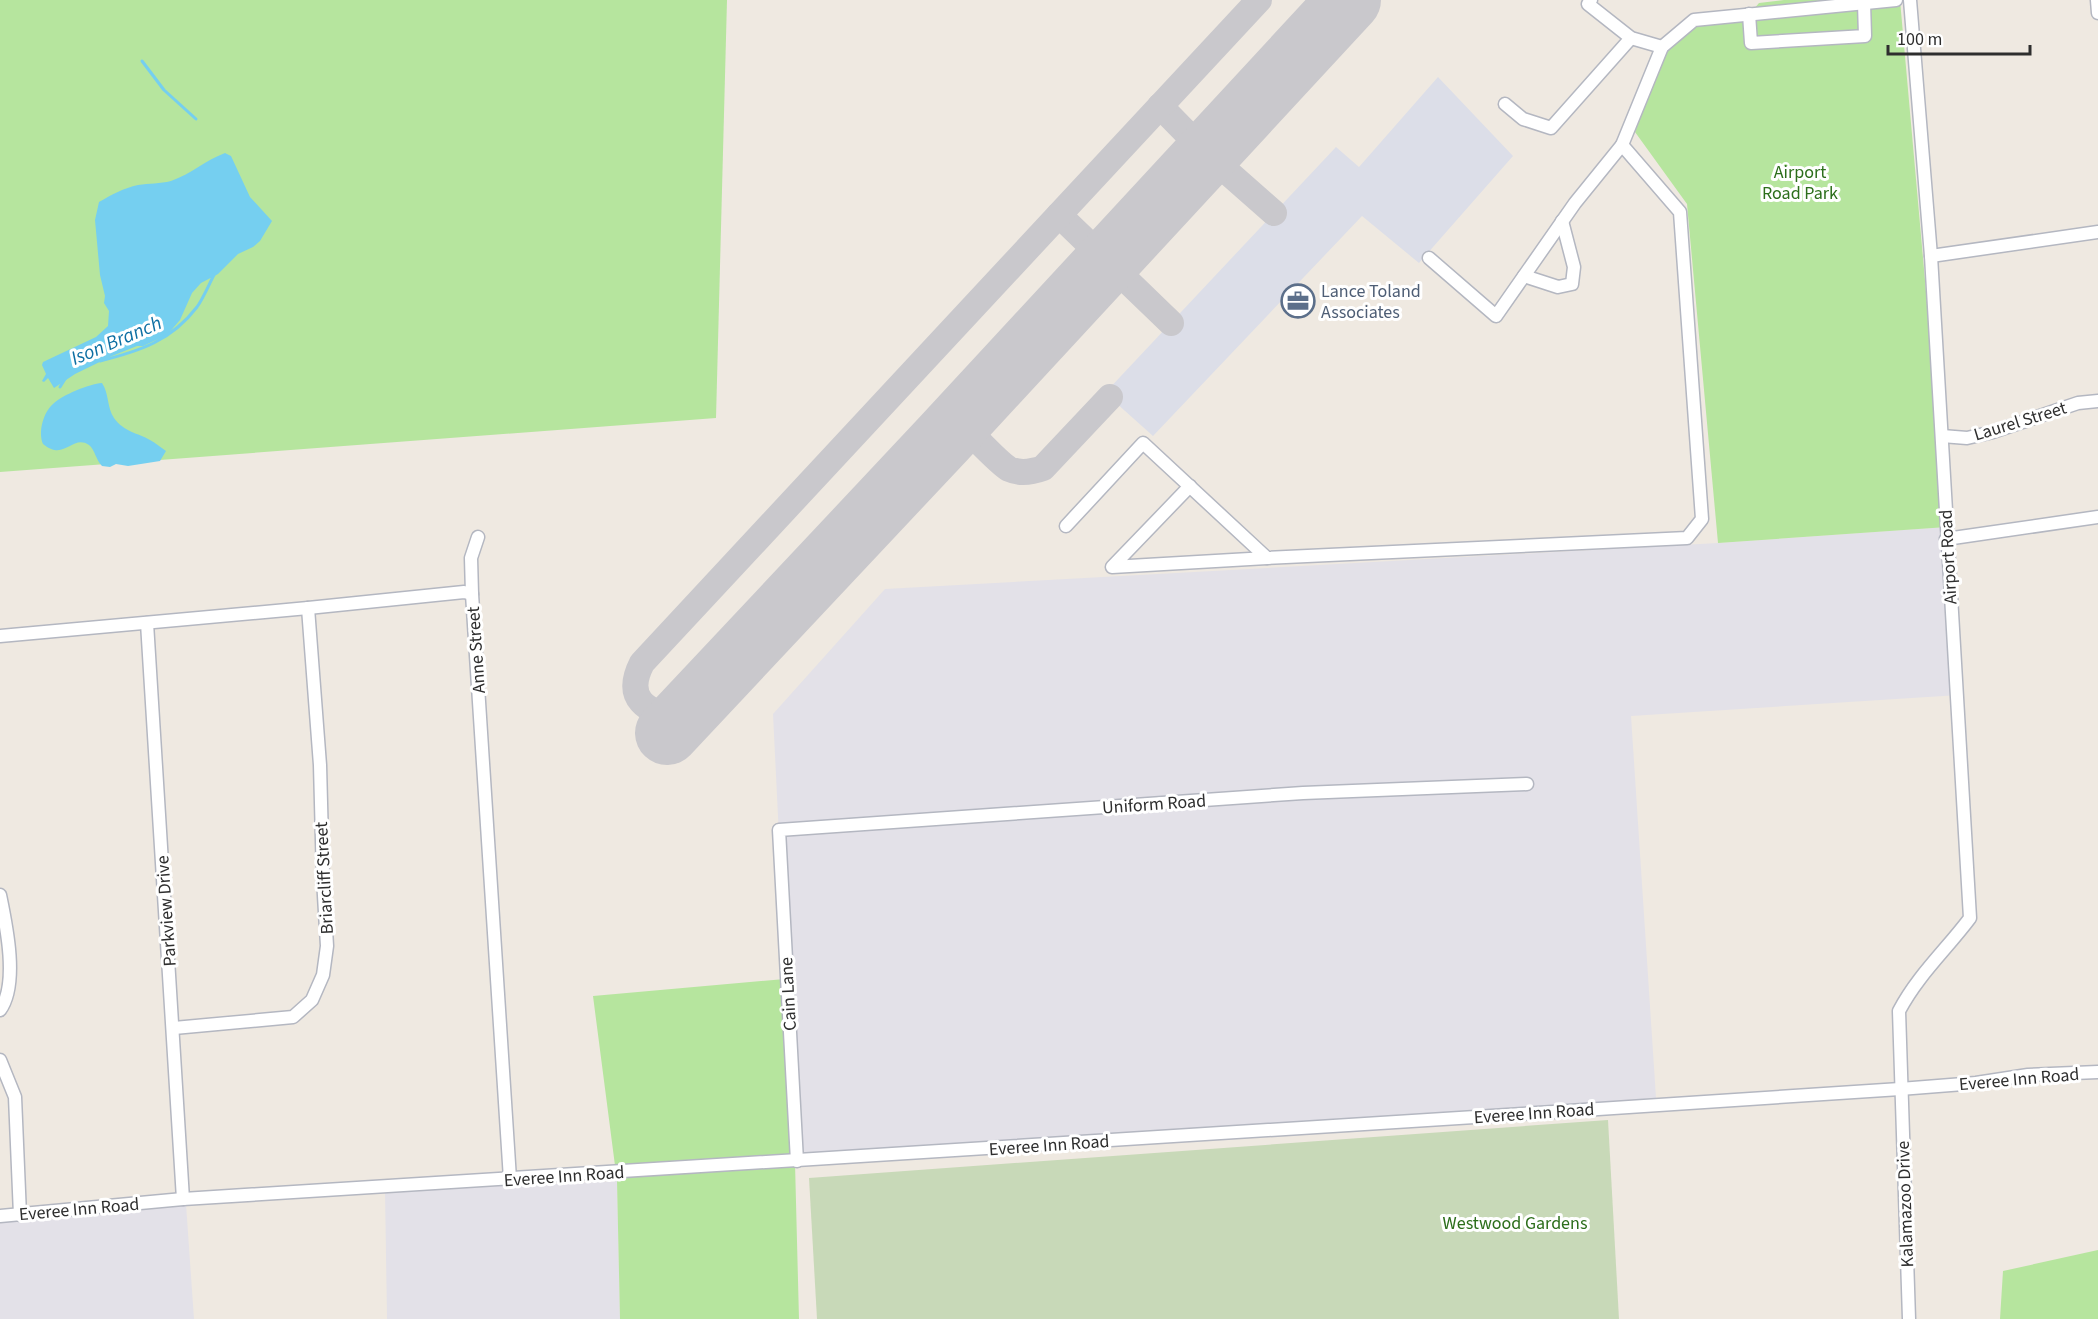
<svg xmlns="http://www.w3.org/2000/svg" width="2098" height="1319" font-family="'Source Sans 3',sans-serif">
<rect width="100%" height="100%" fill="#efe9e1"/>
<g fill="#e3e1e8">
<path d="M1947 527 1959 695 1631 716 1656 1098 795 1163 773 714 885 589 1718 543Z"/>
<path d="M617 1181 620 1319H387L385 1191Z"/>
<path d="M186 1204 194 1319H0V1217Z"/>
</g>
<path fill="#dcdee8" d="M1438 77 1513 156 1419 263 1362 216 1153 436 1105 393 1336 147 1359 167Z"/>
<g fill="#b6e59e">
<path d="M0 0H727L716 418 0 472Z"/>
<path d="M1784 0H1900L1947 527 1718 543 1687 204 1635 132 1661 60 1684 27 1753 10 1759 3Z"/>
<path d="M785 979 795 1163 799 1319H620L617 1181 593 996Z"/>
<path d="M2098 1250V1319H2000L2003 1271Z"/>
</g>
<path fill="#c8d9b8" d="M1608 1120 1619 1319H817L809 1178Z"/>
<g fill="#75cff0">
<path d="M225 153 231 156 250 197 272 221 260 241 253 247 238 254 218 274 201 283 192 293 180 320 167 335 143 346H137L112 356 75 374 54 388 48 378 44 382 42 381 46 374 42 365 43 362 96 337 108 326 109 311 104 303 105 296 100 275 95 220 99 202C111 195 124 188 138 185 149 183 160 184 171 181 191 174 206 160 225 153Z"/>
<path d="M102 383C109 393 107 408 114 418 124 432 138 433 150 440 156 443 160 447 166 451L160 461 128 466 116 464 110 467 102 466C96 460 95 450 89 445 72 434 65 462 43 444 38 432 43 413 53 404 62 395 89 384 102 383Z"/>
</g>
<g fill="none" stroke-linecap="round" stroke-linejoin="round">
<g stroke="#75cff0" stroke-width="3">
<path d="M142 61 164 90 196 119"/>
<path d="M100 361C140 351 171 341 197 307 204 297 209 284 215 273"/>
<path d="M60 387 65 379"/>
</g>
<g stroke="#c9c8cc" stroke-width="26">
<path d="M1160 106 1207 154 1274 213"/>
<path d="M1059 215 1171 323"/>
<path d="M959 422C971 432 997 462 1009 469 1020 474 1032 472 1043 468L1110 397"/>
<path d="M678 721C647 710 623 700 642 663L1259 0"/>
</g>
<path stroke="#c9c8cc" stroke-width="64" d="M667 733 944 438 1349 0"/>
<defs>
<g id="minor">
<path d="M1591 0 1588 4 1631 38 1662 47"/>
<path d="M2097 0 2098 13"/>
<path d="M1749 14 1751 43 1865 36 1864 3"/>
<path d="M1505 104 1523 119 1551 128 1631 38"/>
<path d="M1931 256 2098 232"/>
<path d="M1429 258 1496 316 1575 203 1622 145"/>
<path d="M1524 276 1558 287 1572 284 1574 267 1562 221"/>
<path d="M1942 436 1967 438 1993 432 2078 403 2098 401"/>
<path d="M1190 486 1112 567 1267 558"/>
<path d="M1066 526 1143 443 1267 558 1687 538 1702 519 1680 212 1622 145 1662 47 1694 20 1896 0"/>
<path d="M478 537 471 558 472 594 510 1179"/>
<path d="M1946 539 2098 517"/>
<path d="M147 623 183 1199"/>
<path d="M0 636 308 608 464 592 472 594"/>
<path d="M0 895C6 924 19 984 0 1010"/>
<path d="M174 1028 293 1017 312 1000 323 975 327 946 323 879 320 765 308 608"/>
<path d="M0 1060 15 1097 20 1215"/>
<path d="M797 1161 779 830 1303 793 1527 784"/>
<path d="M0 1216 183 1199 1553 1112 1900 1089 1976 1083 2028 1075 2098 1072"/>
<path d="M1909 1319 1899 1011C1918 975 1946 950 1970 918L1931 256 1910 0"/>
</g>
</defs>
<use href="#minor" stroke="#b4b7c1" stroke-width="15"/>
<use href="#minor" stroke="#fff" stroke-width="12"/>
</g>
<defs>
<symbol id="office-ring" viewBox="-11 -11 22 22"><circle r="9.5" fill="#fff" stroke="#5c6f8a" stroke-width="1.5"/><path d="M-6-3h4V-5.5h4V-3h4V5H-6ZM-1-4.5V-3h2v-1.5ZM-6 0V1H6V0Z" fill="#5c6f8a"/></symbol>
</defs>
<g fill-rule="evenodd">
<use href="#office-ring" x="1279" y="282" width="38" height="38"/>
</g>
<g text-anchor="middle" stroke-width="6" stroke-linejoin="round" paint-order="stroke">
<g font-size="18" fill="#2c6e1b" stroke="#fff">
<text x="1800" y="178">Airport<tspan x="1800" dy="21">Road Park</tspan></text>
<text x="1515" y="1229">Westwood Gardens</text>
</g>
<g font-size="18" fill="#4e5e75" stroke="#fff" text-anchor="start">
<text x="1321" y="297">Lance Toland<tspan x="1321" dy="21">Associates</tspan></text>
</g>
<g font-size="18" fill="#2e2e2e" stroke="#fff">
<text transform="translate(2020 421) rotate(-17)" y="6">Laurel Street</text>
<text transform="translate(1948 557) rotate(-93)" y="6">Airport Road</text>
<text transform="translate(476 650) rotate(-94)" y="6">Anne Street</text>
<text transform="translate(1154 804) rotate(-4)" y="6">Uniform Road</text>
<text transform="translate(324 878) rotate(-93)" y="6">Briarcliff Street</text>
<text transform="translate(166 911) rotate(-94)" y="6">Parkview Drive</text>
<text transform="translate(788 994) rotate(-93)" y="6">Cain Lane</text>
<text transform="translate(2019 1079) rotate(-5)" y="6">Everee Inn Road</text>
<text transform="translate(1534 1113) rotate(-4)" y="6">Everee Inn Road</text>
<text transform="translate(1049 1145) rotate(-4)" y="6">Everee Inn Road</text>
<text transform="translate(564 1176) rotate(-4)" y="6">Everee Inn Road</text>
<text transform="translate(1905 1204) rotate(-92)" y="6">Kalamazoo Drive</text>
<text transform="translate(79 1209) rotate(-5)" y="6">Everee Inn Road</text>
</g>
<g font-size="20" font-style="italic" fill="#0d6fa3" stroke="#fff">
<text transform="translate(116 340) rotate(-23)" y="7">Ison Branch</text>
</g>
</g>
<path d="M1888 45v9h142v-9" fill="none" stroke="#2e2e2e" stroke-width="3"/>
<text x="1897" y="45" font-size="18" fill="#2e2e2e" stroke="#ffffff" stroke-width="4.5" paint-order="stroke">100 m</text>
</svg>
